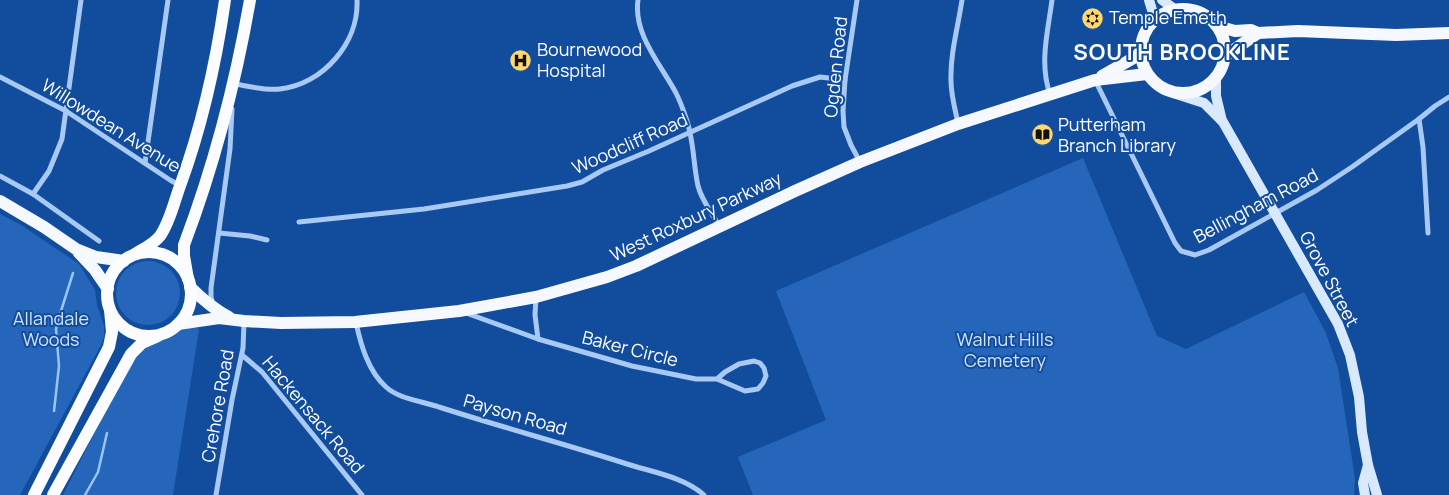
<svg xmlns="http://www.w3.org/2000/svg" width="1449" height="495" font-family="Manrope,sans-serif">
<rect width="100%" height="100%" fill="#124d9d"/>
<g fill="#2566bb">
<path d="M1083 158 1157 336 1186 349 1304 292 1325 331 1338 368 1355 479 1354 495H753L738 457 826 420 776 291Z"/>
<path d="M0 214 21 225 79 264 95 290 97 305 104 326V337L101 345 20 495H0Z"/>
<circle cx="148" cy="293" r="32"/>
<path d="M189 325 199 329 173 495H63L131 361 149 345 170 338Z"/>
</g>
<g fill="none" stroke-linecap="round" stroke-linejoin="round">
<g stroke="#9ac4f7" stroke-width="2.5">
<path d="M54 411 59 366 56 329 61 311 73 273"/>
<path d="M85 495 98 472 107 433"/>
</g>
<g stroke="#a8c9f4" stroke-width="5">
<path d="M638 0C633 34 661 65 676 93 681 103 688 122 690 133 694 150 694 168 698 186 702 201 712 213 719 226"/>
<path d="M857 0 845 80 843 111 844 127 851 145 860 162"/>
<path d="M0 77 66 111 170 180 179 185"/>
<path d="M1096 82 1175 243 1181 251 1195 255 1209 250 1317 190 1352 167 1419 119 1435 106 1449 97"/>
<path d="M234 85V84C249 86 265 91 280 89 323 84 359 43 357 0"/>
<path d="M1050 94C1039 63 1048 31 1052 0"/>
<path d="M1419 119 1423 147 1428 233"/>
<path d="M958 123C955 109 951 95 951 81 950 54 958 27 962 0"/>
<path d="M145 163 168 0"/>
<path d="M0 176 33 194 99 241"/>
<path d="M33 194 49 171 62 139 81 0"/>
<path d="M299 222 424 209 567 186 582 182 603 170 649 151 792 86 820 77 845 80"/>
<path d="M219 233 250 236 267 240"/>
<path d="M536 297 535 315 538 339 632 366 696 379H717L745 391 758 389 763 383 766 376 764 368 760 363 754 361 739 364 725 372 717 379"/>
<path d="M213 304 211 297V288L230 149 232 109"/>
<path d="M466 313 538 339"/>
<path d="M356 323C361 345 368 371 386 387 399 399 422 401 439 407 501 427 565 444 627 464 652 472 684 477 704 495"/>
<path d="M242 355 262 372 362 495"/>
<path d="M216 495 232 400 243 348 244 322"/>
</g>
<g stroke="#d8e8fd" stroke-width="10">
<path d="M1149 0 1155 20"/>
<path d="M1162 0 1176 10"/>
<path d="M1216 78V96L1222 121"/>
<path d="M1173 93 1204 103 1223 122 1338 324 1350 355 1359 397 1362 432 1368 465 1377 495"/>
<path d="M1365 495 1363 483 1368 465"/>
</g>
<g stroke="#f5f9ff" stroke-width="12">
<circle cx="1183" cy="51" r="42"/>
<path d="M1217 26 1235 31 1251 30 1258 33 1298 31 1396 35 1449 33"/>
<path d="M1225 56 1258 33"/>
<path d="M1102 76 1137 56 1141 50"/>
<path d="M0 201 44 227 76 249 96 257 124 261"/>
<path d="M79 253 95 270 108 289"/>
<path d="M190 287C202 299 213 309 229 317"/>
<path d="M178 324 219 318 244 321 281 323 355 322 459 311 536 297 607 277 636 266 795 191 860 162 958 124 1095 80 1147 74"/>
</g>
<g stroke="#fafcff" stroke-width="12">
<circle cx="149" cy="294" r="42"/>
<path d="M135 254C143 249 154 244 160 236 170 222 174 202 180 186 202 126 216 63 225 0"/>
<path d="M188 279 184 256V245C215 163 235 86 250 0"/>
<path d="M34 495 109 347 112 332 110 310"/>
<path d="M53 495 131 354 142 343 158 336"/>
</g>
</g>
<defs>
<symbol id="synagogue-disc" viewBox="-11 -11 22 22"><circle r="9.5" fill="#ffd76b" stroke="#124d9d"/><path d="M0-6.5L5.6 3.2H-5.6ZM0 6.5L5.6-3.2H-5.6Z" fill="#111"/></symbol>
<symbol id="hospital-disc" viewBox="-11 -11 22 22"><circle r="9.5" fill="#ffd76b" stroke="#124d9d"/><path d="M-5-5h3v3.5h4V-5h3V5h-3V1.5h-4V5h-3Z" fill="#111"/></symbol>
<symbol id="library-disc" viewBox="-11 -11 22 22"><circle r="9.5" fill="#ffd76b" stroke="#124d9d"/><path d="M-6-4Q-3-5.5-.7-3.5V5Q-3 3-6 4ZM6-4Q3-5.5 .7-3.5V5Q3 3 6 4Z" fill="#111"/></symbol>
</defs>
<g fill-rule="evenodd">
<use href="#synagogue-disc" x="1080" y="6" width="25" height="25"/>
<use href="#hospital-disc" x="508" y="48" width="25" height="25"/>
<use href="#library-disc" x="1030" y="122" width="25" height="25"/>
</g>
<g text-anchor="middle" stroke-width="4" stroke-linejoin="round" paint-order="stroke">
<g font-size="18" fill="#fff" stroke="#124d9d" text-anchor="start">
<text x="1109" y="24">Temple Emeth</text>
<text x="537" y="56">Bournewood<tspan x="537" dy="21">Hospital</tspan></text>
<text x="1058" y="131">Putterham<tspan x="1058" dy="21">Branch Library</tspan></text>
</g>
<g font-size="18" fill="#fff" stroke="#124d9d">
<text transform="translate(836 67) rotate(-84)" y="6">Ogden Road</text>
<text transform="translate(111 126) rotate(32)" y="6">Willowdean Avenue</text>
<text transform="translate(630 144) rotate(-24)" y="6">Woodcliff Road</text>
<text transform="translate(1256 206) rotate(-28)" y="6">Bellingham Road</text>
<text transform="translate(696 217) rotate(-25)" y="6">West Roxbury Parkway</text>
<text transform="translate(1329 279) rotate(62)" y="6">Grove Street</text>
<text transform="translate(630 349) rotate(14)" y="6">Baker Circle</text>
<text transform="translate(218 406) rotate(-80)" y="6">Crehore Road</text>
<text transform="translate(313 415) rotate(50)" y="6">Hackensack Road</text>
<text transform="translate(515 415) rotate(16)" y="6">Payson Road</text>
</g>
<g font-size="18" fill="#d1e4fe" stroke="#124d9d">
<text x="51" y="325">Allandale<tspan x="51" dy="21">Woods</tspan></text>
<text x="1005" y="346">Walnut Hills<tspan x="1005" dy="21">Cemetery</tspan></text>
</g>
<g font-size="22" font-weight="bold" letter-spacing="1" fill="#fff" stroke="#124d9d">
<text x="1182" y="60">SOUTH BROOKLINE</text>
</g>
</g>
</svg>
